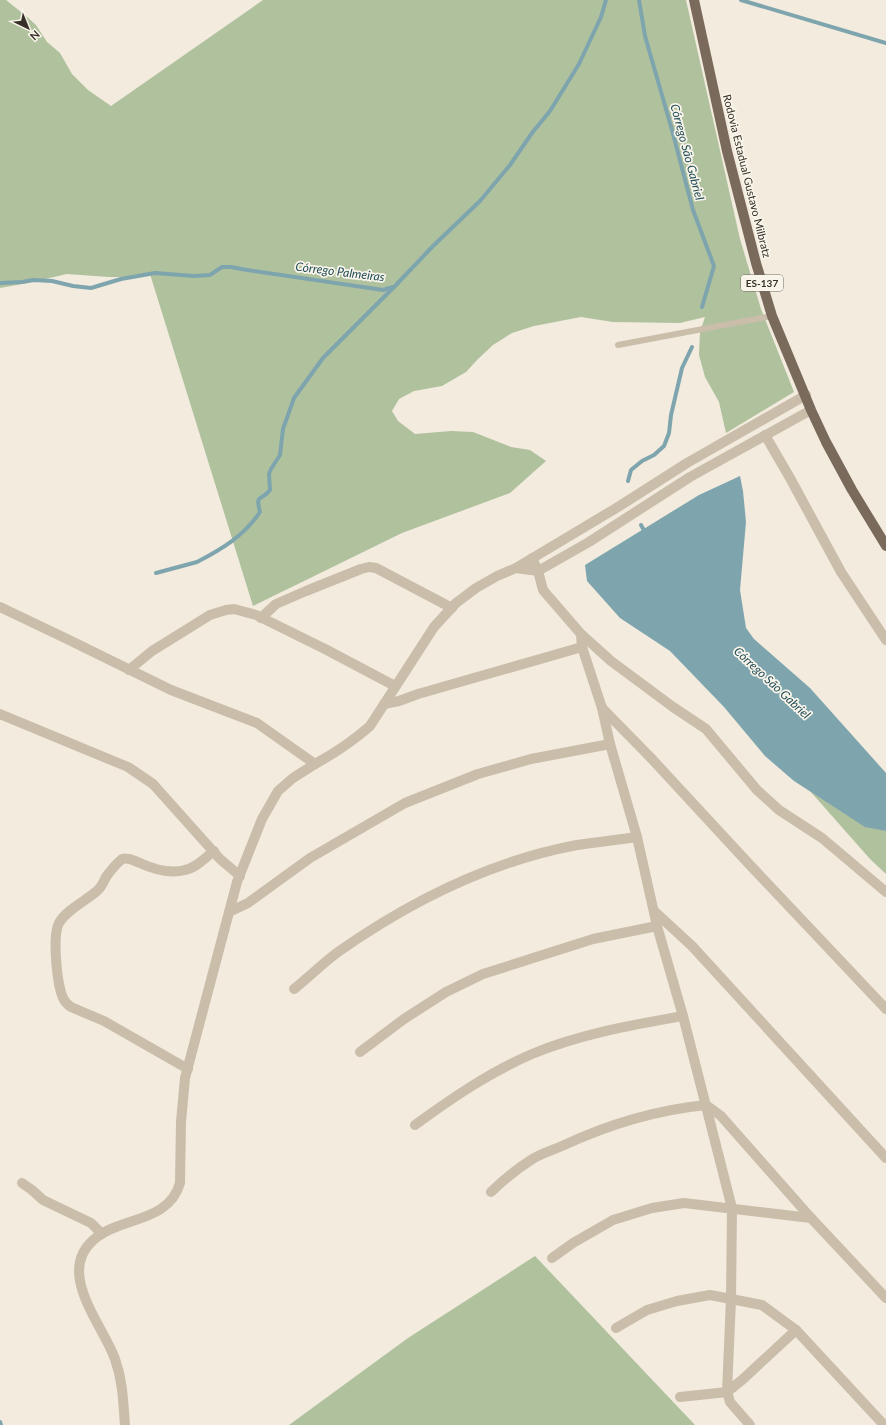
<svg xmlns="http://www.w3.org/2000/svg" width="886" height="1425" font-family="Lato,sans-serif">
<rect width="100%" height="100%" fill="#f2ebde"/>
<g fill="#b0c19e">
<path d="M0 0H6L26 16 36 25 47 42 60 53 72 74 88 90 111 106 263 0H686L740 239 761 309 794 392 726 433 719 402 705 377 699 355 700 332 705 317 680 323 613 322 581 317 534 326 512 333 493 345 478 359 466 372 442 386 414 391 399 399 392 411 398 421 415 434 451 431 473 432 511 447 530 450 546 461 510 493 402 533 253 606 150 274 129 277H109L67 274 28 283 0 288Z"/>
<path d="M810 791 865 826 886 831V874L870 859Z"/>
<path d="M535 1256 695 1425H289L408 1338Z"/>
</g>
<path fill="#7ea5ae" d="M740 476 743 491 746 522 740 590 746 628 754 639 810 688 886 773V831L865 827 794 781 765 756 724 707 670 651 620 618 587 581 585 565 699 495Z"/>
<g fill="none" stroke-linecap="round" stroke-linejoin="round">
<g stroke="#7ea5ae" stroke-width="4">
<path d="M639 0 645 36 672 130 693 210 714 266 702 307"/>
<path d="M741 0 886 43"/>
<path d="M0 283 22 282 33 280 52 281 73 286 91 288 121 279 155 273 194 276 210 275 222 267H231L247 270 383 290 393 287"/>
<path d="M628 481 631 470 642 461 654 455 664 446 669 433 671 415 682 368 692 347"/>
<path d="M641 525 646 534"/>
<path d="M156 573 197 562C222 549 244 536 260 512 255 493 261 502 270 490L269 474 271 469 280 455 283 429 294 398 323 358 396 285 432 247 480 201 510 165 532 133 550 111 579 64 601 17 606 0"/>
<path d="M0 1422 1 1425"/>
</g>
<path stroke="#cabdaa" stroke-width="6" d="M618 345 772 316"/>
<g stroke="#cabdaa" stroke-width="10">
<path d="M765 435 790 478 841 572 886 640"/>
<path d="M532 558 538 571 543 590 581 634 611 661 673 707 706 729 757 790 779 810 822 838 886 892"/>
<path d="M516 568 538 571 589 542 690 477 811 410"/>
<path d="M0 607 65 638 171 690 257 723 315 764 293 778 278 791 262 819 237 882 185 1078 181 1122 180 1183C169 1222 123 1217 97 1237 53 1270 102 1323 115 1359 123 1382 123 1401 125 1425"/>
<path d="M261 618 276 604 306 591 361 569 369 567 376 568 452 608"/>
<path d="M581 634 582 647 602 708 610 744 637 837 657 926 683 1016 732 1208 731 1299 727 1392 730 1402 750 1425"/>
<path d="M129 670 152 651 210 615 226 610 234 609 256 615 325 649 395 686"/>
<path d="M384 704 399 701 418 694 582 647"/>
<path d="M602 708 651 758 749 864 886 1009"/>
<path d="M0 714 128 767 153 784 220 859 240 876"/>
<path d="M315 764C335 753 353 741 370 726L434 627 456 603 476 588 497 576 516 568 618 507 687 463 806 395"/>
<path d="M654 911 692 946 886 1158"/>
<path d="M229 912 248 903 310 858 405 803 478 774 531 759 610 744"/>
<path d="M294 989C309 977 323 963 338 952 409 902 491 861 577 845 597 842 617 840 637 837"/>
<path d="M360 1052 404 1019 446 992 483 974 593 939 657 926"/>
<path d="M188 1069 104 1021 71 1007C68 1005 65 1002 63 998 57 984 52 936 59 923 67 909 86 901 98 890 102 886 104 881 106 877 111 870 116 864 122 859 129 857 134 861 140 863 153 869 171 874 185 870 196 868 205 858 214 851"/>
<path d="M415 1125C452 1098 490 1072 532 1054 580 1034 632 1025 683 1016"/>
<path d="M22 1183 32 1190 43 1200 91 1223 102 1234"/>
<path d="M491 1192C504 1179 518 1168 534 1158 543 1153 553 1150 562 1146 607 1125 656 1110 706 1105L721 1116 811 1218 886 1298"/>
<path d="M552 1258 573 1243 613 1220 652 1208 684 1203 811 1218"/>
<path d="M616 1328 647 1310 677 1301 710 1295 762 1305 796 1330 884 1425"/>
<path d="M680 1397 727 1392 742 1380 796 1330"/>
</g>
<path stroke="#796a5b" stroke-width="10" d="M694 0 727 151 756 263 772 316 811 410 826 442 852 490 886 546"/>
</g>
<g text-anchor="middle" stroke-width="3.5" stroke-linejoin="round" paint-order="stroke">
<rect fill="#f9f5ea" stroke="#716b63" stroke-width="1" x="741" y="275" width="42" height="16" rx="3"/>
<g font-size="10" font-weight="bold" fill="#373029">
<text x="762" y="287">ES-137</text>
</g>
<g font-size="11" fill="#373029" stroke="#f9f5ea">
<text transform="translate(747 176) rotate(76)" y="4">Rodovia Estadual Gustavo Milbratz</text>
</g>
<g font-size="12" font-style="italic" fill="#204c58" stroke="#f9f5ea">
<text transform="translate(687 152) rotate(75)" y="4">Córrego São Gabriel</text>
<text transform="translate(340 272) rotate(7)" y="4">Córrego Palmeiras</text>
<text transform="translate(772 683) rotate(43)" y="4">Córrego São Gabriel</text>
</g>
</g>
<g transform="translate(28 28) rotate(137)" stroke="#f9f5ea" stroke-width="3" paint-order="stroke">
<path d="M0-3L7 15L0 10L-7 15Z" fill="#373029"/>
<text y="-6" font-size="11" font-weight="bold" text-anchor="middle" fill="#373029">N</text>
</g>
</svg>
